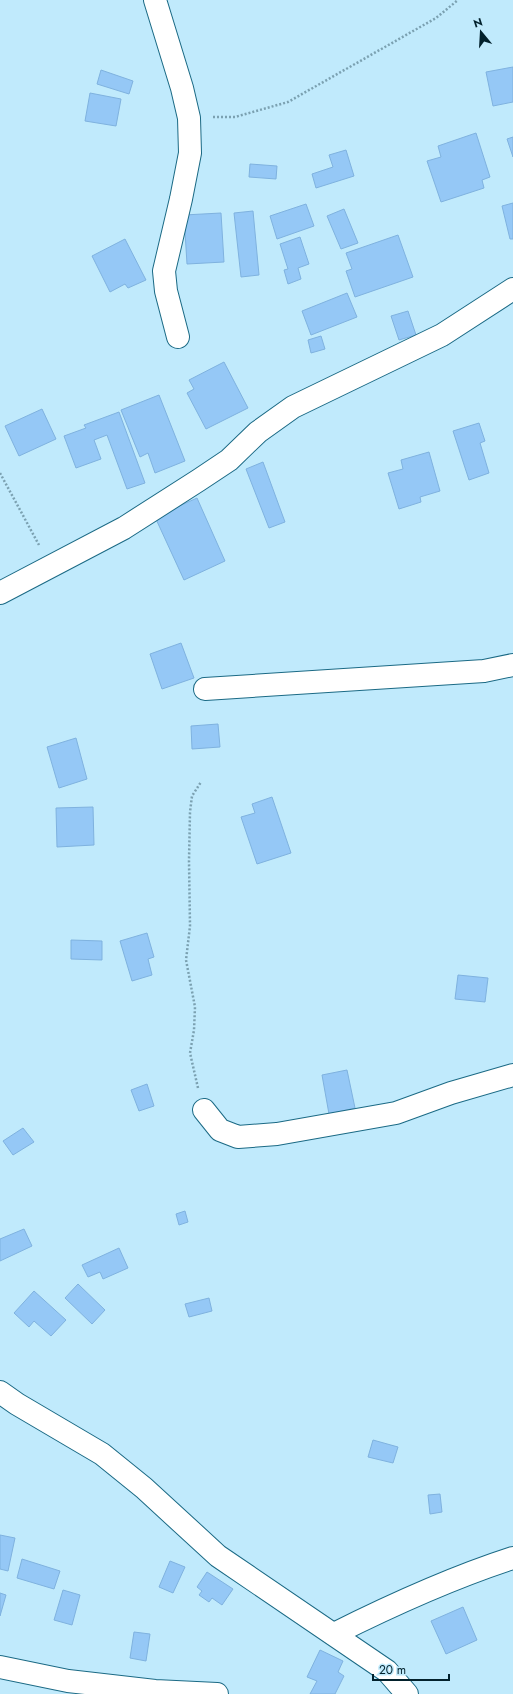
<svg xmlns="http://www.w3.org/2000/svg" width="513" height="1694" font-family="Jost,sans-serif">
<rect width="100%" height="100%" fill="#c0eafc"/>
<g fill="#95c8f6" stroke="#7fb2df">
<path d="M513 67V102L493 106 486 72Z"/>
<path d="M101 70 133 81 129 94 97 84Z"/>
<path d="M90 93 121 99 116 126 85 121Z"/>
<path d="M476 133 490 177 482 180 484 188 441 202 427 161 441 157 438 146Z"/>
<path d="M513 137V157L507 139Z"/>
<path d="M346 150 354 176 316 188 312 174 333 167 329 155Z"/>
<path d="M250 164 277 166 276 179 249 177Z"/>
<path d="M513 203V239H510L502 206Z"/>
<path d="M306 204 314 226 277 239 270 216Z"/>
<path d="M344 209 358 243 341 249 327 216Z"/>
<path d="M253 211 259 275 241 277 234 213Z"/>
<path d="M221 213 224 262 187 264 184 215Z"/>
<path d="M398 235 413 277 355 297 346 271 352 269 346 253Z"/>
<path d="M300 237 309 264 298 268 301 279 288 284 284 270 288 269 280 244Z"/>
<path d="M125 239 146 280 128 288 125 284 110 292 92 256Z"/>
<path d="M347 293 357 317 311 335 302 311Z"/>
<path d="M408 311 416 335 399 340 391 316Z"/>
<path d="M321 336 325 349 311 353 308 340Z"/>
<path d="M224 362 248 408 206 429 187 393 194 389 189 380Z"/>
<path d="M159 395 185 461 155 473 148 453 140 457 121 410Z"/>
<path d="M42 409 56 439 19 456 5 426Z"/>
<path d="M119 412 145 483 127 489 107 435 94 440 101 459 76 468 64 436 86 428 84 425Z"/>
<path d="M479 423 485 441 480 443 489 473 469 480 453 431Z"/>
<path d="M429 452 440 491 420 497 421 502 399 509 388 473 403 469 401 460Z"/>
<path d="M263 462 285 522 269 528 246 469Z"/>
<path d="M197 498 225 561 184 580 155 517Z"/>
<path d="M181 643 194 678 162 689 150 654Z"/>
<path d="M218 724 220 747 192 749 191 726Z"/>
<path d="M76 738 87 779 59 788 47 747Z"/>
<path d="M272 797 291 853 257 864 241 817 255 813 252 804Z"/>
<path d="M93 807 94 845 57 847 56 808Z"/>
<path d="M147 933 154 957 148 959 152 975 132 981 120 941Z"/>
<path d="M71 940 102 941V960L71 959Z"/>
<path d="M458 975 488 978 485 1002 455 999Z"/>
<path d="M347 1070 355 1108 329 1114 322 1075Z"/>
<path d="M147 1084 154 1106 139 1111 131 1090Z"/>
<path d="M23 1128 34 1142 13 1155 3 1141Z"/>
<path d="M185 1211 188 1222 179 1225 176 1214Z"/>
<path d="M24 1229 32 1246 0 1261V1239Z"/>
<path d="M119 1248 128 1268 103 1279 100 1272 88 1277 82 1265Z"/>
<path d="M78 1284 105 1310 92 1324 65 1298Z"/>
<path d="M34 1291 66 1320 51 1336 34 1321 29 1327 14 1313Z"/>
<path d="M209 1298 212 1311 189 1317 185 1304Z"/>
<path d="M373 1440 398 1447 393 1463 368 1457Z"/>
<path d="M440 1494 442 1512 430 1514 428 1495Z"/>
<path d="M0 1535 15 1538 8 1571 0 1569Z"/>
<path d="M22 1559 60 1571 54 1589 17 1578Z"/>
<path d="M170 1561 185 1567 173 1593 159 1587Z"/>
<path d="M207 1572 233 1589 222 1605 212 1598 209 1602 199 1595 202 1591 197 1587Z"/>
<path d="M63 1590 80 1595 72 1625 54 1620Z"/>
<path d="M0 1593 6 1595 0 1616Z"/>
<path d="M463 1607 477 1640 446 1654 431 1621Z"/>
<path d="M134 1632 150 1634 146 1661 130 1658Z"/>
<path d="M320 1650 343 1661 338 1672 344 1676 335 1694H310L317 1681 307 1677Z"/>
</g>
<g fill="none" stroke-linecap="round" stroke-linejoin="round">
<defs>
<g id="street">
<path d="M155 0 182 88 189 118 190 153 181 199 164 271 166 291 178 337"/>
<path d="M0 593 124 528 199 480 229 460 258 432 293 407 442 335 513 289"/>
<path d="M205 689 484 671 513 665"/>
<path d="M204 1110 220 1130 238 1137 277 1134 396 1113 451 1093 513 1075"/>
<path d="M0 1392 17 1404 102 1454 144 1488 218 1556 387 1671 407 1694"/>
<path d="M334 1634C392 1605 451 1578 513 1558"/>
<path d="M0 1667 68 1681 155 1691 217 1694"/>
</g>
</defs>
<use href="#street" stroke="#1b6a85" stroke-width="24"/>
<g stroke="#7ba1b1" stroke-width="2.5" stroke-dasharray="2 2" stroke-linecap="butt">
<path d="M213 117H235L288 102 436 18 458 0"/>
<path d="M0 473 39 545"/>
<path d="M198 1088 190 1053 194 1030 195 1007 186 960 190 926 189 861 190 812 192 796 201 782"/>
</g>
<use href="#street" stroke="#fff" stroke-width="22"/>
</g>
<g transform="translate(481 32) rotate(342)" stroke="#c0eafc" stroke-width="3" paint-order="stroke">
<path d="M0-3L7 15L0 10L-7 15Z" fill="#02212c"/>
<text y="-6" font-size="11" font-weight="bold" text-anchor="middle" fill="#02212c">N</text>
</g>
<path d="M373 1674v6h76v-6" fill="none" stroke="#02212c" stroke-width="2"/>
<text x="379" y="1674" font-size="12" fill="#02212c" stroke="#c0eafc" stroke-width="3" paint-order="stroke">20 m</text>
</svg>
